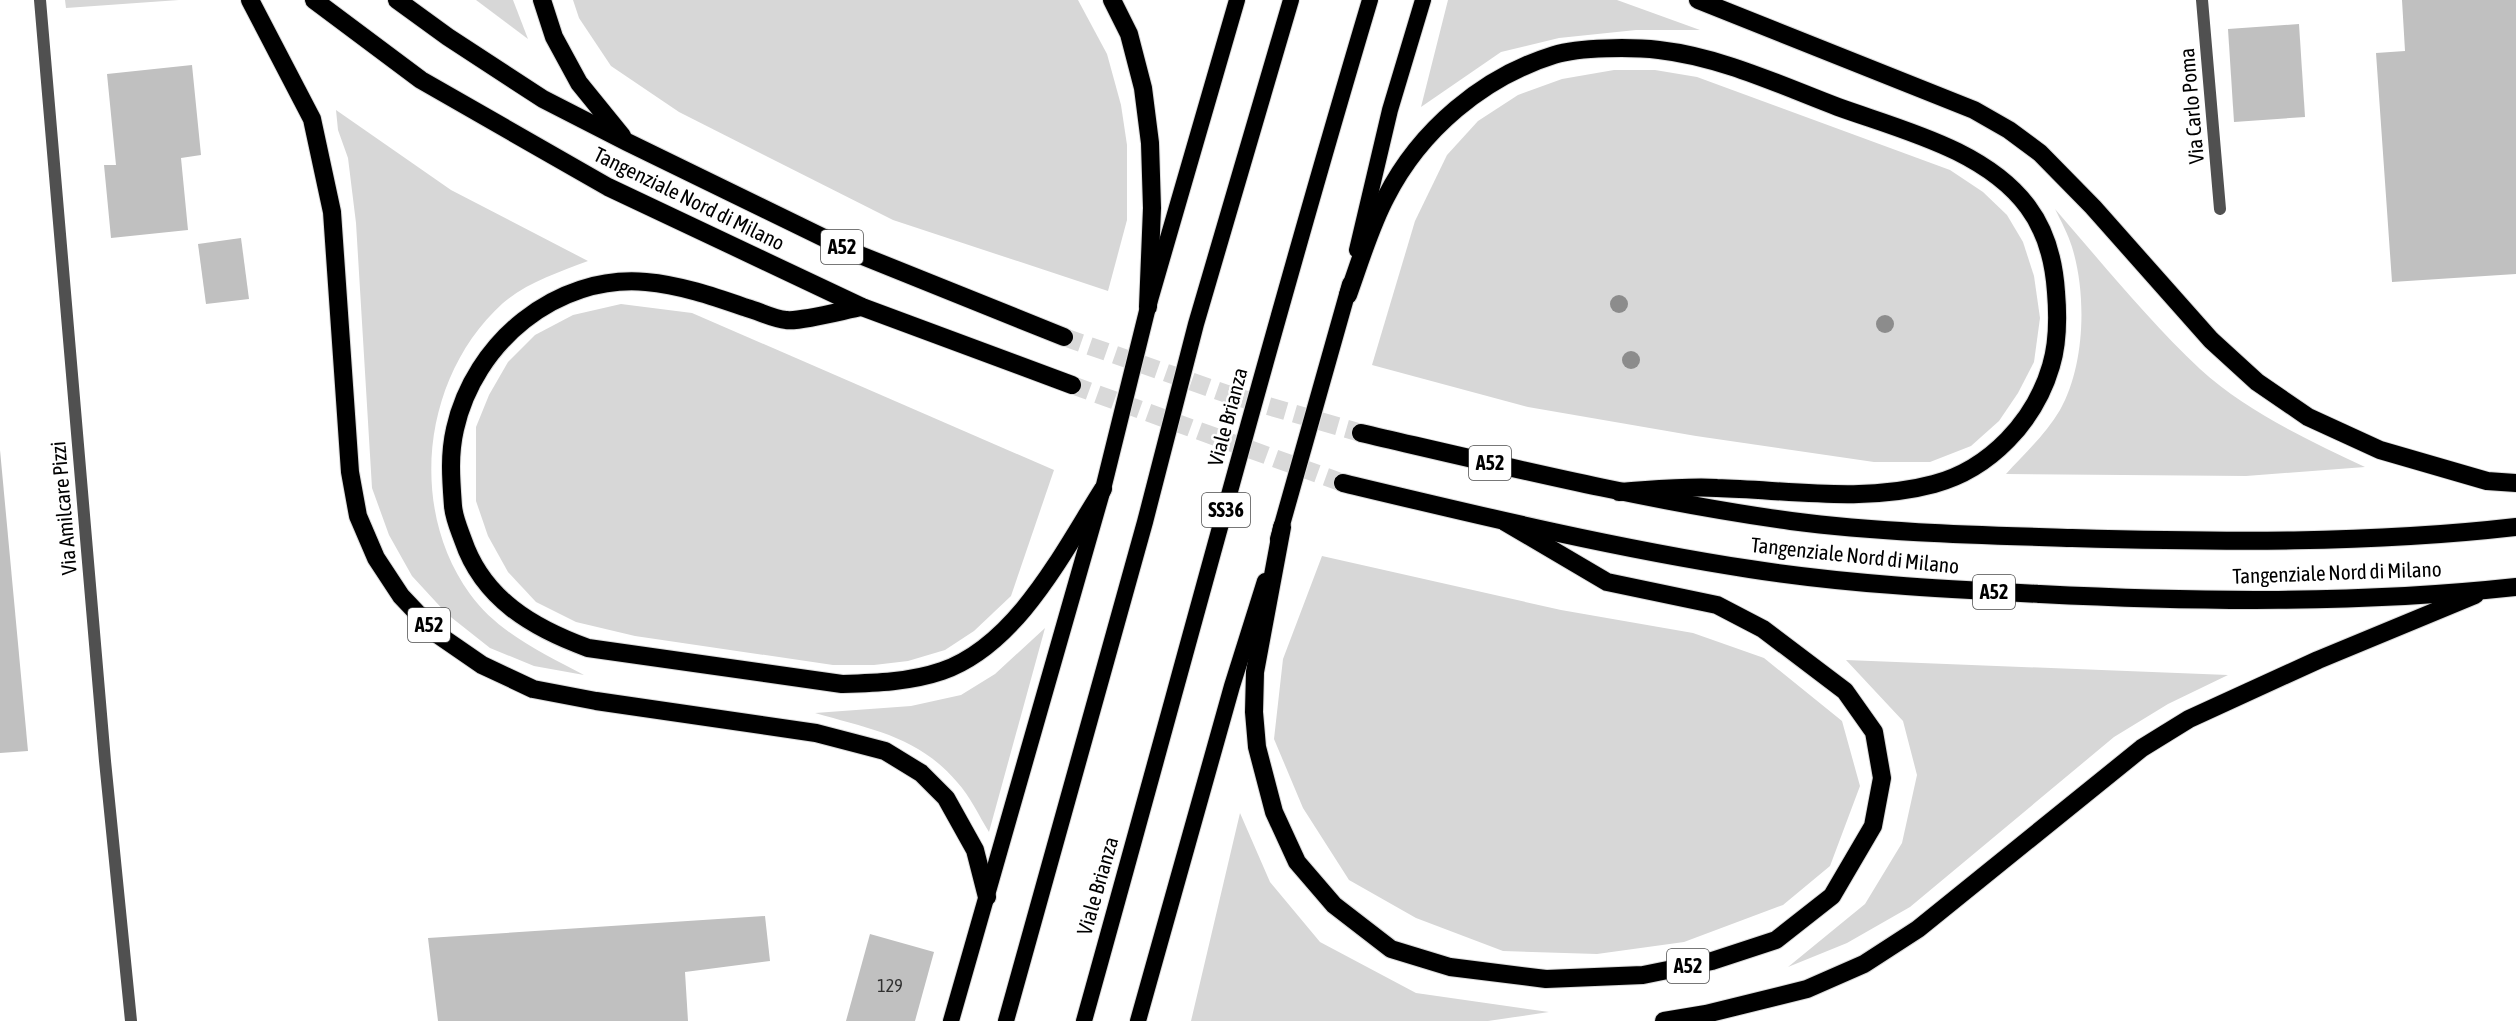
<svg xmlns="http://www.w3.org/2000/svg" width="2516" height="1021" font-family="'Asap Condensed',sans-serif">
<rect width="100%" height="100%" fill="#fff"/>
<g fill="#d7d7d7">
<path d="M65 0H179L66 8Z"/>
<path d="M476 0H513L528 39Z"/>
<path d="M573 0H1078L1107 54 1121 105 1127 145V220L1108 291 893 220 679 112 611 66 579 18Z"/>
<path d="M1448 0H1617L1700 30H1636L1559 38 1501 52 1421 107Z"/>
<path d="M1614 70H1655L1697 77 1950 170 1983 192 2007 215 2023 242 2034 276 2040 318 2034 362 2018 393 1999 421 1971 446 1930 462H1874L1696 436 1528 407 1372 365 1415 221 1447 155 1478 121 1518 95 1562 79Z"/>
<path d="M336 110 451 190 588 261C559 272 526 283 503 303 423 375 407 507 470 594 497 632 544 654 584 675L534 666 490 648 447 614 412 576 389 535 372 488 356 223 348 158 338 130Z"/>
<path d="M2055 209C2102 263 2148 320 2200 369 2247 412 2308 440 2365 467L2246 476 2006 474C2024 454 2046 434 2060 410 2085 366 2087 295 2072 247 2068 234 2061 221 2055 209Z"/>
<path d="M621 304 692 313 1054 470 1011 596 974 631 945 650 908 661 874 665H833L635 636 576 622 536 602 508 572 488 536 476 501V427L489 395 508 362 535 335 573 315Z"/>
<path d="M1322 556 1561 610 1693 633 1764 658 1842 721 1860 786 1830 866 1783 905 1684 942 1597 954 1503 951 1416 918 1349 880 1303 808 1274 739 1283 659Z"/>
<path d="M1045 628 989 832C979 816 970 796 957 782 918 736 870 729 815 713L911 706 961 695 995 674Z"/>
<path d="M1846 660 2228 675 2168 704 2114 737 1910 907 1847 943 1788 967 1865 904 1902 843 1917 775 1903 721Z"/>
<path d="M1240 813 1270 882 1320 942 1416 993 1549 1012 1488 1021H1191Z"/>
</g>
<g fill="#c0c0c0">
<path d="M2402 0H2516V274L2392 282 2376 53 2405 51Z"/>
<path d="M2299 24 2305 117 2234 122 2228 29Z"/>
<path d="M192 65 201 155 181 158 188 230 111 238 104 165H116L107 74Z"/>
<path d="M241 238 249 299 206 304 198 244Z"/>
<path d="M0 450 28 751 0 753Z"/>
<path d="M765 916 770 961 685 972 688 1021H438L428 938Z"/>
<path d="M870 934 934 952 915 1021H846Z"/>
</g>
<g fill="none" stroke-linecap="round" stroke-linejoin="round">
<g stroke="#d9d9d9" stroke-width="18" stroke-dasharray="18 9" stroke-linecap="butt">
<path d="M1064 337 1230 395 1361 433"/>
<path d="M1072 385 1343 483"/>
</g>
<defs>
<g id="trunk">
<path d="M1357 250 1390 110 1423 0"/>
<path d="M1278 539 1350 284"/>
<path d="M951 1021 1103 489 1148 307 1237 0"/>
<path d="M1006 1021 1145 522 1196 324 1291 0"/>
<path d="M1084 1021C1179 681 1269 339 1370 0"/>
<path d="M1138 1021 1232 686 1265 581"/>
</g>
<g id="motorway">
<path d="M250 0 312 119 332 212 350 472 358 516 376 558 401 596 437 634 482 665 533 689 596 701 816 733 885 751 921 773 946 798 975 850 987 897"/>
<path d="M314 0 421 80 608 187 862 307 1072 385"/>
<path d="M397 0 448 37 543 99 627 142 855 253 1064 337"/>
<path d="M542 0 554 37 579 83 622 136"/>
<path d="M1112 0 1129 34 1143 88 1150 143 1152 208 1148 307"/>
<path d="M1698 0 1974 110 2009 130 2040 153 2093 207 2211 340 2257 382 2308 417 2380 450 2487 481 2516 483"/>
<path d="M1348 295C1360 262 1370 227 1386 197 1420 130 1483 77 1554 55 1580 47 1632 47 1659 50 1721 57 1780 85 1838 107 1902 130 1986 150 2028 207 2046 231 2054 262 2056 292 2058 316 2058 343 2051 366 2035 421 1990 469 1934 484 1864 503 1788 490 1717 488 1685 486 1651 490 1619 492"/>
<path d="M862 307C845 310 800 322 786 320 773 319 759 311 747 308 715 297 681 285 646 282 556 274 474 343 455 429 449 455 451 479 453 506 454 518 459 529 463 540 483 599 533 628 588 648L842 684C875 683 910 682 942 671 1017 645 1063 552 1103 489"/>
<path d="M1361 433C1504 466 1646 501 1791 521 1884 533 1978 535 2072 538 2219 542 2369 544 2516 527"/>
<path d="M1343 483C1477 515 1613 548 1750 569 1846 584 1944 589 2040 594 2198 602 2359 604 2516 587"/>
<path d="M1282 527 1255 672 1254 712 1257 747 1274 812 1297 862 1334 905 1391 949 1450 967 1546 979 1643 975 1712 961 1776 940 1832 896 1873 826 1882 778 1874 732 1845 691 1763 629 1717 605 1607 582 1505 522"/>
<path d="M1664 1021 1706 1014 1807 989 1864 964 1918 929 2142 748 2189 719 2318 660 2475 595"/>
</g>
</defs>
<use href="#trunk" stroke="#dbdbdb" stroke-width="18"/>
<use href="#motorway" stroke="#dbdbdb" stroke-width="20"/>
<path stroke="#505050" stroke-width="12" d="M2202 0 2220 209"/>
<path stroke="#505050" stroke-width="12" d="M40 0 105 761 131 1021"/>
<use href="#trunk" stroke="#000" stroke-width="16"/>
<use href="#motorway" stroke="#000" stroke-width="18"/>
</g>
<g fill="#8c8c8c">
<circle cx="1619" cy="304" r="9"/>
<circle cx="1885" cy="324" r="9"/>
<circle cx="1631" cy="360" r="9"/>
</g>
<g text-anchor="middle" stroke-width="5" stroke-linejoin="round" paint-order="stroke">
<g font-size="18" fill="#303030">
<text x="890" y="992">129</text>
</g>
<g fill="#fff" stroke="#4c4c4c" stroke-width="1.5">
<rect x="821" y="230" width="42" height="34" rx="4.5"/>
<rect x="1469" y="446" width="42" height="34" rx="4.5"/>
<rect x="1202" y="493" width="48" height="34" rx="4.5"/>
<rect x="1973" y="575" width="42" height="34" rx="4.5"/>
<rect x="408" y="608" width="42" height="34" rx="4.5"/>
<rect x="1667" y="949" width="42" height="34" rx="4.5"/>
</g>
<g font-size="20" font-weight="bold" fill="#000">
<text x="842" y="254">A52</text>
<text x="1490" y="470">A52</text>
<text x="1226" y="517">SS36</text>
<text x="1994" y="599">A52</text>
<text x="429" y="632">A52</text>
<text x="1688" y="973">A52</text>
</g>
<g font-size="21" fill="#000" stroke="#fff">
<text transform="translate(2192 106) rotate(-95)" y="7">Via Carlo Poma</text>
<text transform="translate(689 199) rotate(26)" y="7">Tangenziale Nord di Milano</text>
<text transform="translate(1228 417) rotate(-75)" y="7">Viale Brianza</text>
<text transform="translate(64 508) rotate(-95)" y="7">Via Amilcare Pizzi</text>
<text transform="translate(1855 556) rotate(6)" y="7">Tangenziale Nord di Milano</text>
<text transform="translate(2337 573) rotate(-2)" y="7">Tangenziale Nord di Milano</text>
<text transform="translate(1098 886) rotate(-74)" y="7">Viale Brianza</text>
</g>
</g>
</svg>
